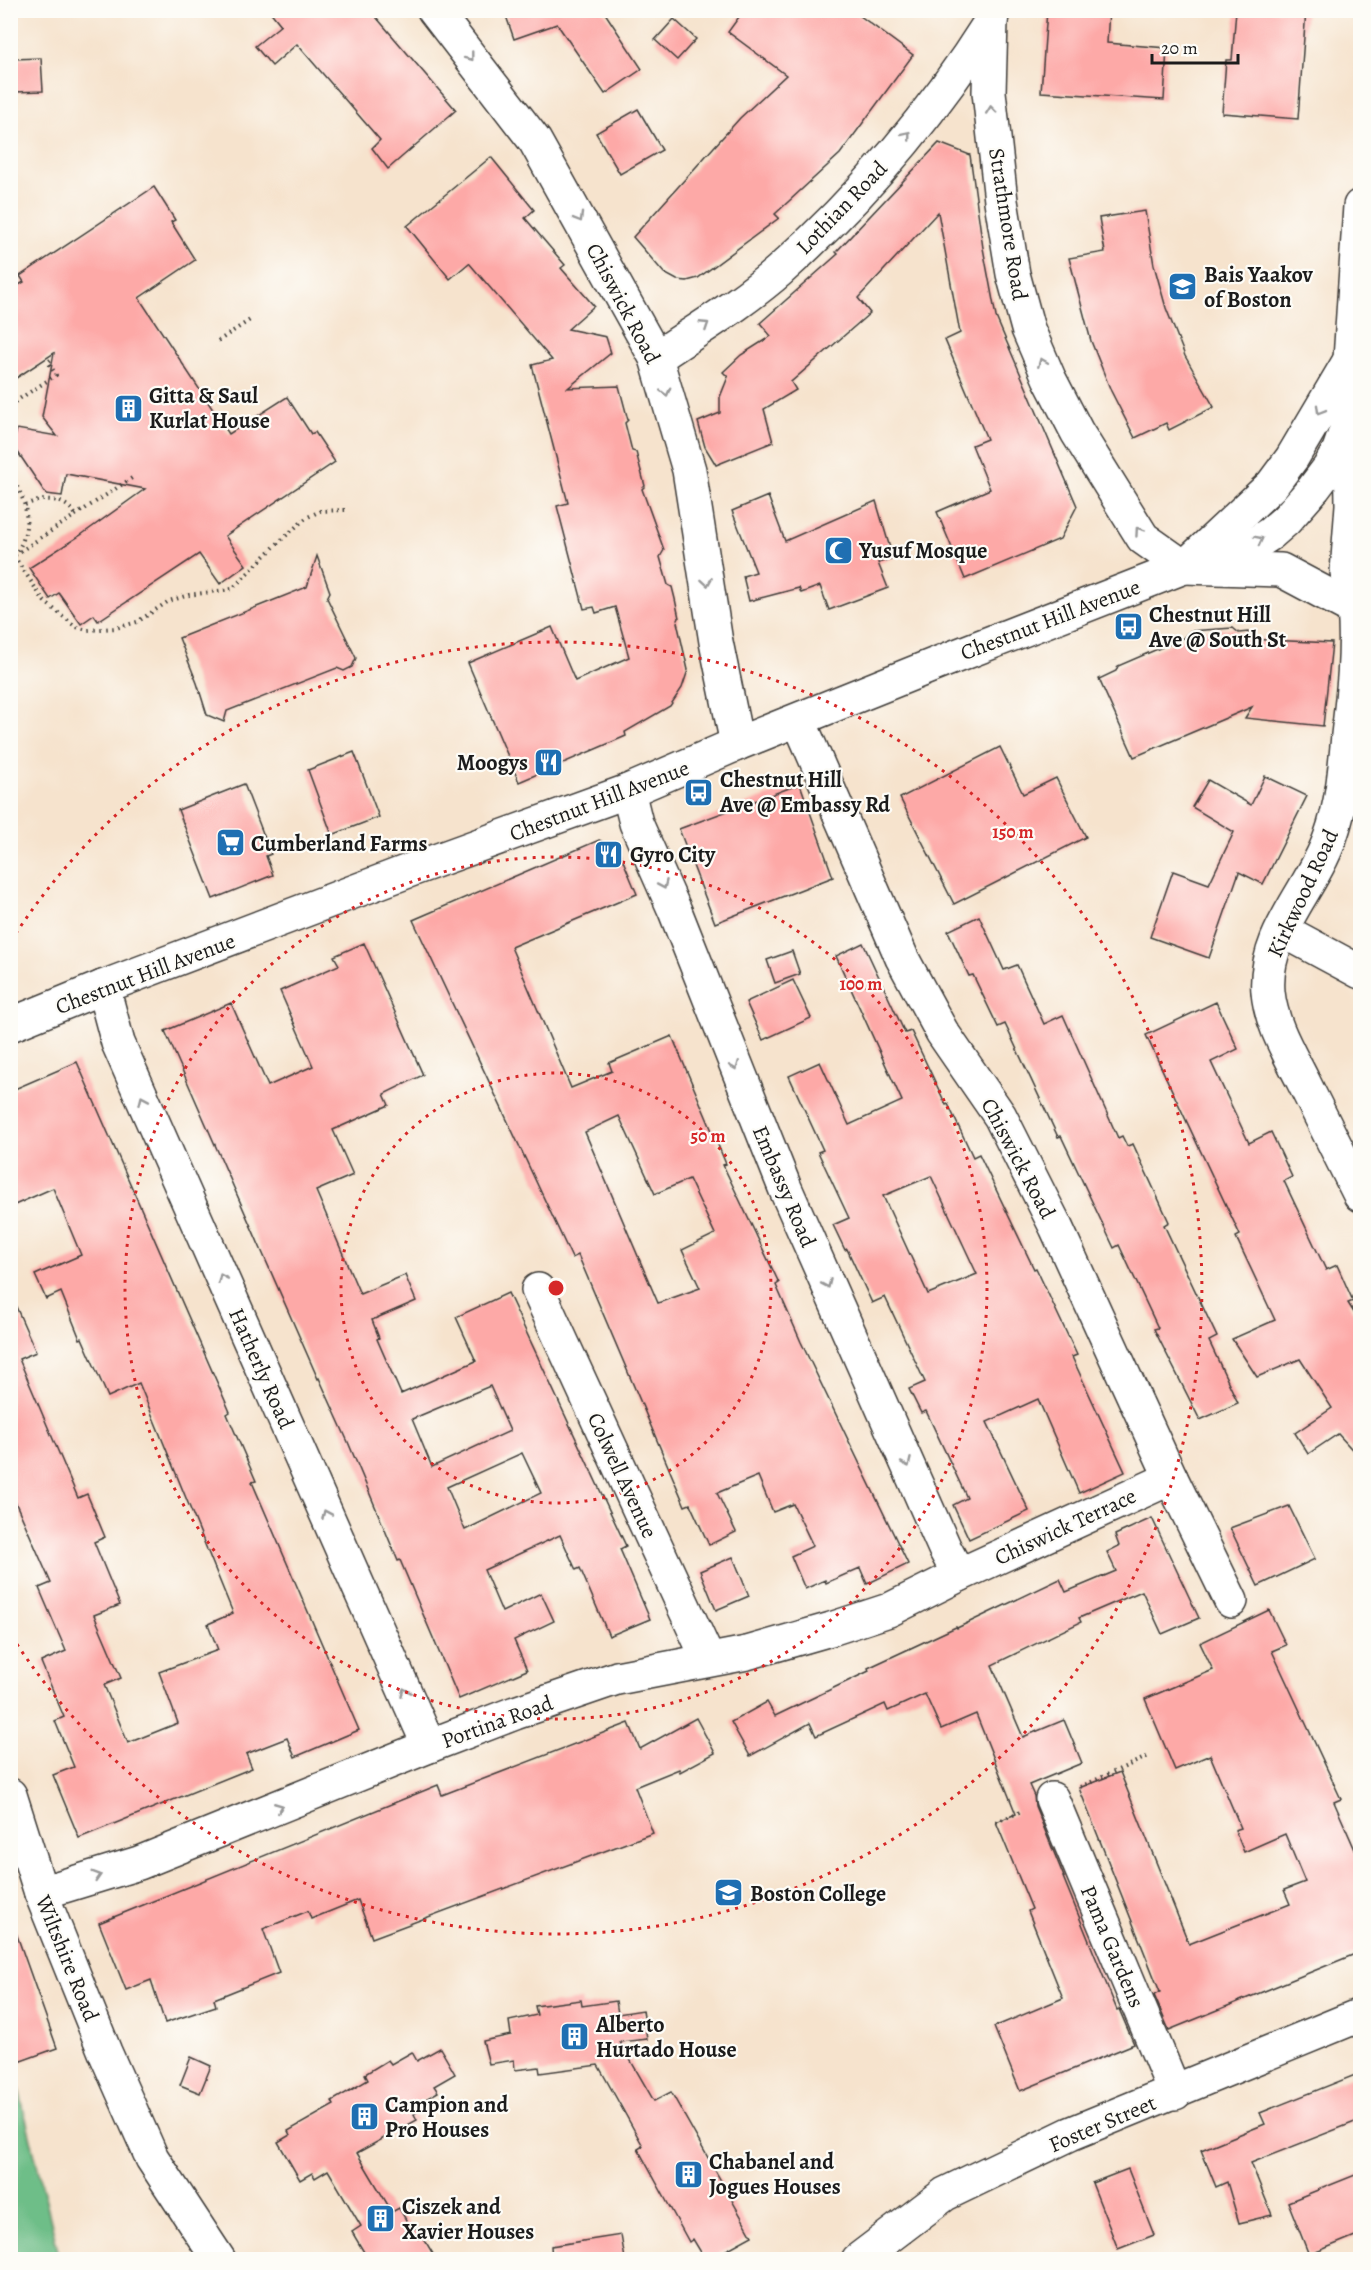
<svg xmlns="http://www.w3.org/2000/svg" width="1371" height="2270" font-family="Alegreya,serif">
<rect width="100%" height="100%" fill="#fdfcf7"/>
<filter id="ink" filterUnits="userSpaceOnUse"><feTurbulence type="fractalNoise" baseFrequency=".0167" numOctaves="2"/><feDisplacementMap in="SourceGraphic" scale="12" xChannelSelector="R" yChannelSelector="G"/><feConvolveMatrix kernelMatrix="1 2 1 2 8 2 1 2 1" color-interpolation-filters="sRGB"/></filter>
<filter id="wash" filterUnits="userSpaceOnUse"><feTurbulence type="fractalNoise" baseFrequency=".008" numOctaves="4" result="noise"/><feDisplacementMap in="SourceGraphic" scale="24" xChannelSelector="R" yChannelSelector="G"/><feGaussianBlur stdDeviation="1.35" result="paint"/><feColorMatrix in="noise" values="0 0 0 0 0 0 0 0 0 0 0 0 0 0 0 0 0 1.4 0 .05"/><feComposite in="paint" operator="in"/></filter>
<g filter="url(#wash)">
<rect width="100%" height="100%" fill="#f6e3cd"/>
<path fill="#6ebe88" stroke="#456d52" stroke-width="1.5" d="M13 2065 60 2259H11L10 2066Z"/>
<g id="blocks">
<g fill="#fda9a7" fill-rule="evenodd">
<path d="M269 10H370L456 110 388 169 372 148 380 140 297 44 272 66 255 46 281 25Z"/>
<path d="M504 10H603L642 69 605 94 557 24 514 39Z"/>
<path d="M744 10H852L913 55 840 154 775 214 779 218 698 278 687 281 677 280 664 273 633 237 740 118 786 75 728 32Z"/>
<path d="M1047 10H1109L1107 43 1167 48 1164 100 1041 92Z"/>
<path d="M1236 10H1306L1298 119 1222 113 1226 60H1232Z"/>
<path d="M674 19 696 39 677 60 655 40Z"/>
<path d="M41 58 43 91 14 92 13 59Z"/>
<path d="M638 109 662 150 620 174 596 133Z"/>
<path d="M939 143 970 155 983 248 996 317 1077 506 1060 539 965 579 937 512 990 489 972 445 987 439 945 340 960 333 938 212 858 298 870 313 791 382 796 390 764 409 773 442 716 465 705 447 698 422 720 413V397L728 377 723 372 741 355 771 336 760 323 838 254 836 252Z"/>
<path d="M491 157 534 210 525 218 565 265 561 268 594 306 568 329 606 337 611 353 568 388 619 386 628 420 625 423 632 451 636 452 645 486 642 489 664 550 660 557 668 585 672 587 675 599 679 618 677 622 688 670 682 688 670 706 625 732 626 736 519 782 468 663 552 627 575 681 629 657 615 607 596 613 594 607 584 609 557 506 568 503 532 365 552 360 469 263 450 279 407 226Z"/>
<path d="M154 187 175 220 171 222 195 260 139 298 229 434 287 397 311 434 315 432 335 462 225 536 246 565 220 584 199 554 98 621 94 615 81 624 59 593 50 599 29 568 81 535 145 489 66 474 62 496 46 494 13 445 17 429 57 436 42 417 54 353 10 382V290L24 282 20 276Z"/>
<path d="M1145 211 1154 265 1166 308 1185 356 1214 407 1169 430 1166 423 1135 438 1111 391 1091 341 1069 258 1105 252 1099 218Z"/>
<path d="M768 496 785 541 876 501 893 558 878 563 888 588 829 610 820 586 801 593 799 588 749 601 743 576 756 572 732 511Z"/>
<path d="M317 556 330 592 327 598 356 658 352 667 344 671 337 668 227 711 224 722 207 715 197 683 179 638 307 587Z"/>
<path d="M1233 628 1239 633 1248 632 1249 639 1332 643 1323 726 1245 718 1252 707 1134 757 1099 679 1116 671 1118 666 1183 638 1190 631Z"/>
<path d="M1000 747 1023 794 1056 778 1086 837 954 904 900 798Z"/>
<path d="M354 752 379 817 332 835 308 770Z"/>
<path d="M1265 776 1307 796 1263 884 1239 872 1209 958 1150 937 1173 871 1209 884 1234 832 1192 807 1208 780 1251 805Z"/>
<path d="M244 784 271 854 266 856 273 875 213 899 178 810Z"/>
<path d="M800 784 833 877 715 923 679 829Z"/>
<path d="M599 840 619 851 637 894 511 947 571 1088 612 1071 609 1063 672 1036 726 1164 723 1165 779 1283 776 1285 801 1342 908 1564 867 1584 860 1568 826 1583 825 1580 805 1589 791 1556 813 1546 793 1504 773 1512 758 1476 717 1493 736 1532 709 1545 690 1504 685 1506 578 1255 572 1258 413 920ZM619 1116 655 1194 689 1179 715 1234 682 1250 700 1288 658 1303 585 1132Z"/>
<path d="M979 916 1004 970 1017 965 1044 1024 1063 1015 1118 1138 1122 1136 1127 1146 1133 1144 1169 1222 1164 1225 1217 1337 1209 1341 1238 1403 1200 1420 1154 1329 1158 1328 1119 1245 1114 1248 1061 1136 1058 1137 1005 1024 998 1027 973 975 969 976 948 931Z"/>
<path d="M364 943 423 1075 384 1094 389 1105 333 1130 353 1175 316 1191 360 1294 405 1275 416 1301 372 1320 379 1338 377 1339 401 1394 476 1361 456 1317 508 1293 626 1546 620 1549 650 1619 609 1636 580 1568 576 1570 560 1535 484 1570 502 1612 541 1593 554 1621 514 1640 527 1670 459 1699 400 1560 398 1561 348 1442 319 1378 318 1379 165 1031 231 1003 268 1086 313 1066 280 991 339 965 334 956ZM490 1386 510 1431 432 1467 412 1419ZM522 1453 541 1493 465 1530 447 1487Z"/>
<path d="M863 943 905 1033 911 1031 946 1105 948 1104 973 1157 979 1154 1034 1269 1036 1268 1077 1355 1072 1357 1125 1472 1079 1493 1038 1399 987 1422 1029 1511 969 1539 953 1505 967 1498 926 1411 921 1413 909 1389 925 1382 885 1297 872 1303 847 1249 845 1250 833 1225 849 1218 818 1152 823 1150 789 1076 820 1062 849 1125 902 1101 836 956ZM931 1176 977 1274 928 1294 883 1196Z"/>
<path d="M792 951 800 974 775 983 767 960Z"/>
<path d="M793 980 811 1018 763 1040 746 1002Z"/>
<path d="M1216 1002 1238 1049 1211 1062 1249 1143 1271 1132 1292 1177 1284 1181 1326 1270 1337 1265 1353 1301 1348 1303 1360 1322V1458L1338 1434 1308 1454 1295 1433 1332 1408 1300 1359 1257 1377 1232 1339 1275 1320 1236 1237 1240 1235 1146 1035Z"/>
<path d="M77 1062 230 1412 227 1414 256 1481 252 1482 359 1730 295 1757 287 1738 246 1754 252 1768 79 1838 53 1775 74 1767 55 1721 64 1717 41 1662 66 1651 39 1588 51 1583 10 1490V1293L36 1352 19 1359 78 1498 87 1494 105 1537 94 1542 120 1605 94 1615 121 1678 104 1685 128 1743 178 1723 159 1672 218 1650 208 1624 233 1613 139 1383 108 1397 82 1338 80 1339 61 1292 46 1299 35 1275 81 1255 53 1188 10 1207V1091Z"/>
<path d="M1289 1506 1315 1559 1258 1586 1230 1528Z"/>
<path d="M1152 1518 1199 1618 1162 1634 1142 1591 1079 1618 1081 1622 992 1665 1023 1737 1064 1720 1082 1763 1029 1785 1034 1796 1035 1806 1064 1877H1063L1117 2010 1119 2009 1134 2044 1020 2091 994 2027 1063 1998 1028 1911 1032 1909 996 1822 1016 1814 976 1714 941 1729 925 1694 888 1711 885 1704 816 1736 810 1723 750 1756 731 1722 767 1702 775 1716 869 1671 868 1668 956 1627 957 1628 1060 1579 1066 1592 1116 1571 1107 1552 1119 1546 1115 1535Z"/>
<path d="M733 1557 749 1596 716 1610 700 1571Z"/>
<path d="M1269 1610 1286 1645 1272 1651 1341 1799 1334 1802 1360 1861V1952L1169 2030 1154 1995 1160 1992 1079 1788 1120 1772 1189 1944 1290 1904 1284 1890 1305 1882 1285 1834 1244 1852 1235 1830 1241 1828 1210 1755 1175 1770 1145 1699 1213 1670 1200 1643Z"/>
<path d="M696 1718 715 1753 680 1772 679 1769 635 1787 653 1833 372 1938 358 1900 311 1919 308 1911 263 1929 279 1973 214 1999 216 2006 165 2023 151 1980 126 1990 99 1923 438 1785 442 1795 629 1723 640 1749Z"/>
<path d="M14 1927 57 2048 10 2065V1928Z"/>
<path d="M581 2000 582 2006 616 2001 618 2014 643 2010 647 2039 620 2042 654 2101 671 2092 752 2236 710 2259H705L693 2239 689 2242 638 2149 643 2146 598 2065 540 2073 539 2067 515 2070 514 2060 489 2064 483 2041 511 2035 509 2021 537 2015 535 2006Z"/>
<path d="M440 2048 455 2074 434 2086 438 2092 417 2104 420 2110 414 2114 417 2120 357 2153 392 2212 399 2208 412 2230 417 2227 436 2259H368L352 2232 361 2226 328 2170 315 2178 312 2173 300 2180 278 2142 290 2135 288 2131 334 2105 332 2101 368 2080 365 2074 388 2060 391 2064 412 2052 417 2061Z"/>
<path d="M191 2057 211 2066 200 2093 180 2085Z"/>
<path d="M1360 2073V2120L1251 2163 1272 2215 1239 2223 1227 2182 1216 2187 1201 2150 1265 2124 1260 2113Z"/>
<path d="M1128 2169 1154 2235 1118 2249 1092 2183Z"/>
<path d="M1360 2173V2234L1309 2255 1288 2202Z"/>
<path d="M621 2235 625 2259H552L551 2246Z"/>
</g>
</g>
</g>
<g filter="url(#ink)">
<use href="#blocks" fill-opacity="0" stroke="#3d3a37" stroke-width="1.5"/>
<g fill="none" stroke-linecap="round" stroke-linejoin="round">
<defs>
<g id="minor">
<path d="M434 10 535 141 656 358 689 470 716 642 737 744"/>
<path d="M993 10 991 21 989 92 1001 201 1013 274 1028 329 1049 378 1077 432 1143 538 1184 567 1281 570 1360 612"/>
<path d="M656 358C697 330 741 304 779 271 860 199 933 113 991 21"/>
<path d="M1354 608C1358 651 1353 693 1348 735 1345 770 1342 805 1330 838 1312 890 1263 934 1268 992 1271 1024 1289 1053 1303 1081 1322 1119 1341 1157 1360 1195"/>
<path d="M799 721 902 958 942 1032 1000 1116 1056 1227 1171 1478 1231 1601"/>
<path d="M628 791 636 823 675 911 785 1188 945 1549 959 1575"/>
<path d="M1282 930 1360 972"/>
<path d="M103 987 118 1043 429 1746"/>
<path d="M538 1290 708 1659"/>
<path d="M10 1795 41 1893 105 2052 152 2158 219 2260"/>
<path d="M1052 1799 1175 2093"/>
<path d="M41 1893 139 1863 429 1746 515 1713 617 1678 747 1653 831 1629 889 1610 959 1575 1171 1478"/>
<path d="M858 2260 945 2194 1070 2134 1360 2015"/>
</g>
<g id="major">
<path d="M1351 431 1352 505 1347 572 1354 608"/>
<path d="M1192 560 1272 485 1292 458 1350 360"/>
<path d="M10 1025 103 987 416 868 628 791 737 744 941 662 1184 567 1256 543 1270 534 1286 520 1314 488 1329 468 1339 450 1346 430 1350 401V360L1360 206"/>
</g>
</defs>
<use href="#minor" stroke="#3d3a37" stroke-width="36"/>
<use href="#major" stroke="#3d3a37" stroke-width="36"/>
<g stroke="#3d3a37" stroke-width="4" stroke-dasharray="1.5 4.5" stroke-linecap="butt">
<path d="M218 341 253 318"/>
<path d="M10 405 56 375 48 362 54 357"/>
<path d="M10 477C28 498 33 529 16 553"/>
<path d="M25 505C43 497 64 497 75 514"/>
<path d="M14 556 44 601 76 627 88 630 116 628 137 622 169 601 189 595 232 589 281 540 306 518 320 511 346 510"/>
<path d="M10 558 135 476"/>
<path d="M1080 1787 1149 1756"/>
<path d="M996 1822 1023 1811"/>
</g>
<use href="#minor" stroke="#fff" stroke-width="33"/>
<use href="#major" stroke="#fff" stroke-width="33"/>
</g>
<defs><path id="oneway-chevron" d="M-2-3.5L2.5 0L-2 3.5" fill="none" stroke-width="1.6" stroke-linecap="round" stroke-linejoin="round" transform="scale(1.5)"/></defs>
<g stroke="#999">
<use href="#oneway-chevron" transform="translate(470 57) rotate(52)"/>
<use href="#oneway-chevron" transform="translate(991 110) rotate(-96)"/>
<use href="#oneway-chevron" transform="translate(907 135) rotate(-51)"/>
<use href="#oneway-chevron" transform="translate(579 218) rotate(60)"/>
<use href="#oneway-chevron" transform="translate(705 325) rotate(-33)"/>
<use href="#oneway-chevron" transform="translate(1042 362) rotate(-112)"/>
<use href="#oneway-chevron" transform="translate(666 392) rotate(74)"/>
<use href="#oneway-chevron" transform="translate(1320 410) rotate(120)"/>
<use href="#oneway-chevron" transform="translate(1139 531) rotate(-125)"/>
<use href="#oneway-chevron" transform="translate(1259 540) rotate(-27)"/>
<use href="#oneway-chevron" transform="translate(707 582) rotate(81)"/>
<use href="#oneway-chevron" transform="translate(663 885) rotate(66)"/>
<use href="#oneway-chevron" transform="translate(735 1066) rotate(68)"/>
<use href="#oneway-chevron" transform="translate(143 1100) rotate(-114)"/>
<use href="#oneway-chevron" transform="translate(222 1278) rotate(-114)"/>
<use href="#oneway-chevron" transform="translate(827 1284) rotate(66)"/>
<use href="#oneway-chevron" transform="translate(907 1463) rotate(66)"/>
<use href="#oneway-chevron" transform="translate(326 1514) rotate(-114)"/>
<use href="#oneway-chevron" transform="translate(405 1692) rotate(-114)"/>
<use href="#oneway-chevron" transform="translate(279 1807) rotate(-22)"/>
<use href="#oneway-chevron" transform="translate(97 1876) rotate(-17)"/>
</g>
</g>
<g fill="none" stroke="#d62828" stroke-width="3" stroke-dasharray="3 6">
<circle cx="556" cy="1288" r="215"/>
<circle cx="556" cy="1288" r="431"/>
<path d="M11 941A646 646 0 1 1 11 1635"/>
</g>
<defs>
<symbol id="school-square" viewBox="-11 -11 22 22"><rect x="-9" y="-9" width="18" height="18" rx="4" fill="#1f6fb2" stroke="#fdfcf7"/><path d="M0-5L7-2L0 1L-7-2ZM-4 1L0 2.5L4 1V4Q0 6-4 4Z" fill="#fff"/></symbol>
<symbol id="building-square" viewBox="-11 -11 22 22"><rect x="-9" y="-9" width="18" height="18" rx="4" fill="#1f6fb2" stroke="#fdfcf7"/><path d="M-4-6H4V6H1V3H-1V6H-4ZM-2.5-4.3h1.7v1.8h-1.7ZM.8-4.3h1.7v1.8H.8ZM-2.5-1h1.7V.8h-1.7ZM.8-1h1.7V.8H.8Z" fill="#fff"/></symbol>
<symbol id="mosque-square" viewBox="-11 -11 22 22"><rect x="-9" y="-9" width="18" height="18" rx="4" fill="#1f6fb2" stroke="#fdfcf7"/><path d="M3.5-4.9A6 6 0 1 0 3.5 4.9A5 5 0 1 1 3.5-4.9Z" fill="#fff"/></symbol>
<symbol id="bus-square" viewBox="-11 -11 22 22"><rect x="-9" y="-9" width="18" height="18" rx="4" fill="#1f6fb2" stroke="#fdfcf7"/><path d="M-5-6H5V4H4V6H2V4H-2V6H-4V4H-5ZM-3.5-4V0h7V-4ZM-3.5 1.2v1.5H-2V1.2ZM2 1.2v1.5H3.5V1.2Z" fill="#fff"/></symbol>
<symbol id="restaurant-square" viewBox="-11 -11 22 22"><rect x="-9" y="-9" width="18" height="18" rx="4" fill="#1f6fb2" stroke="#fdfcf7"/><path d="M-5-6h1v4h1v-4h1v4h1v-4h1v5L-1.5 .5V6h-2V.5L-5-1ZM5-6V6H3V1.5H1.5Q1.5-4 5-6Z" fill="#fff"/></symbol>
<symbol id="supermarket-square" viewBox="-11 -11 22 22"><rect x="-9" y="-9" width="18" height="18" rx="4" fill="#1f6fb2" stroke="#fdfcf7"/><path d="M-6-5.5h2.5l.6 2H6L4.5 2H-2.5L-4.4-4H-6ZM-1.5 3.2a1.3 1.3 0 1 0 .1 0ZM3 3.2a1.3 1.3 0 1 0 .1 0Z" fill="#fff"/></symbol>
<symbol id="university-square" viewBox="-11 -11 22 22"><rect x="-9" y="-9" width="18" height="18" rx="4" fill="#1f6fb2" stroke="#fdfcf7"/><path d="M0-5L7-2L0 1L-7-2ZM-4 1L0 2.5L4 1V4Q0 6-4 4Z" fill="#fff"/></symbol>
</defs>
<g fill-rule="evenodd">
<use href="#school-square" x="1166" y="270" width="33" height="33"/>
<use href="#building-square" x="112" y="392" width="33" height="33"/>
<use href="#mosque-square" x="822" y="534" width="33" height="33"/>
<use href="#bus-square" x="1112" y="610" width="33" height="33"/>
<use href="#restaurant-square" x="532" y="746" width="33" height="33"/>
<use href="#bus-square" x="682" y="776" width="33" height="33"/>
<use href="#supermarket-square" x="214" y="826" width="33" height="33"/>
<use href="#restaurant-square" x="592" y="838" width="33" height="33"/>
<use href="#university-square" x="712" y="1876" width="33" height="33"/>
<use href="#building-square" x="558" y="2020" width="33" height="33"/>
<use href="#building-square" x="348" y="2100" width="33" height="33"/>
<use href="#building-square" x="672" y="2158" width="33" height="33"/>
<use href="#building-square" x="364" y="2202" width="33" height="33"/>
</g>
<g text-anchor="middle" stroke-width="4.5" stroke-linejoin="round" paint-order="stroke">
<g font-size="22" fill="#1c1c1c" stroke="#fdfcf7">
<text transform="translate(841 207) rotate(-46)" y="8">Lothian Road</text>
<text transform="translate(1009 224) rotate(81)" y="8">Strathmore Road</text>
<text transform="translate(624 303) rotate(62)" y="8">Chiswick Road</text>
<text transform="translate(1050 619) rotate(-21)" y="8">Chestnut Hill Avenue</text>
<text transform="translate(599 800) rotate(-21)" y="8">Chestnut Hill Avenue</text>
<text transform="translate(1302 893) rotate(-65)" y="8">Kirkwood Road</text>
<text transform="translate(145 973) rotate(-21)" y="8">Chestnut Hill Avenue</text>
<text transform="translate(1019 1158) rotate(62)" y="8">Chiswick Road</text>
<text transform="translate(785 1186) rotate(67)" y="8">Embassy Road</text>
<text transform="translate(262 1368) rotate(66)" y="8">Hatherly Road</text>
<text transform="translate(623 1475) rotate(65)" y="8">Colwell Avenue</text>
<text transform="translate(1065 1526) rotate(-25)" y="8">Chiswick Terrace</text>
<text transform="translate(497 1721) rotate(-20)" y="8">Portina Road</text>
<text transform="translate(1113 1946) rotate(67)" y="8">Pama Gardens</text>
<text transform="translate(68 1958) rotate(68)" y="8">Wiltshire Road</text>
<text transform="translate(1102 2123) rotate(-23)" y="8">Foster Street</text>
</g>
<g font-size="22" font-weight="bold" fill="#1c1c1c" stroke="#fdfcf7" text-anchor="start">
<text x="1204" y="282">Bais Yaakov<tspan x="1204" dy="25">of Boston</tspan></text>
<text x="149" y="403">Gitta &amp; Saul<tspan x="149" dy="25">Kurlat House</tspan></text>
<text x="859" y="558">Yusuf Mosque</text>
<text x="1149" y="622">Chestnut Hill<tspan x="1149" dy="25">Ave @ South St</tspan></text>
<text x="528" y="770" text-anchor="end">Moogys</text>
<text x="720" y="787">Chestnut Hill<tspan x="720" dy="25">Ave @ Embassy Rd</tspan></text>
<text x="251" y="851">Cumberland Farms</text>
<text x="630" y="862">Gyro City</text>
<text x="750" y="1901">Boston College</text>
<text x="596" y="2032">Alberto<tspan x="596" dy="25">Hurtado House</tspan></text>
<text x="385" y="2112">Campion and<tspan x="385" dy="25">Pro Houses</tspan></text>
<text x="709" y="2169">Chabanel and<tspan x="709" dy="25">Jogues Houses</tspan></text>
<text x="402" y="2214">Ciszek and<tspan x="402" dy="25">Xavier Houses</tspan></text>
</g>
</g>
<circle cx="556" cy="1288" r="9" fill="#d62828" stroke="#fdfcf7" stroke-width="3"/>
<g font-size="18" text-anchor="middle" font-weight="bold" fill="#d62828" stroke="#fdfcf7" stroke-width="4.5" stroke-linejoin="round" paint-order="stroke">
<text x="1013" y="838">150 m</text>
<text x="861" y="990">100 m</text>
<text x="708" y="1142">50 m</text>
</g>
<rect width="1371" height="2270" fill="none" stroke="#fdfcf7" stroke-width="36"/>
<path d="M1152 54v9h86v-9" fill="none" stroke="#1c1c1c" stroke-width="3"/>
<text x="1161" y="54" font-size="18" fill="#1c1c1c" stroke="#fdfcf7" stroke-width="4.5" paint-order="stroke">20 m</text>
</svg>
